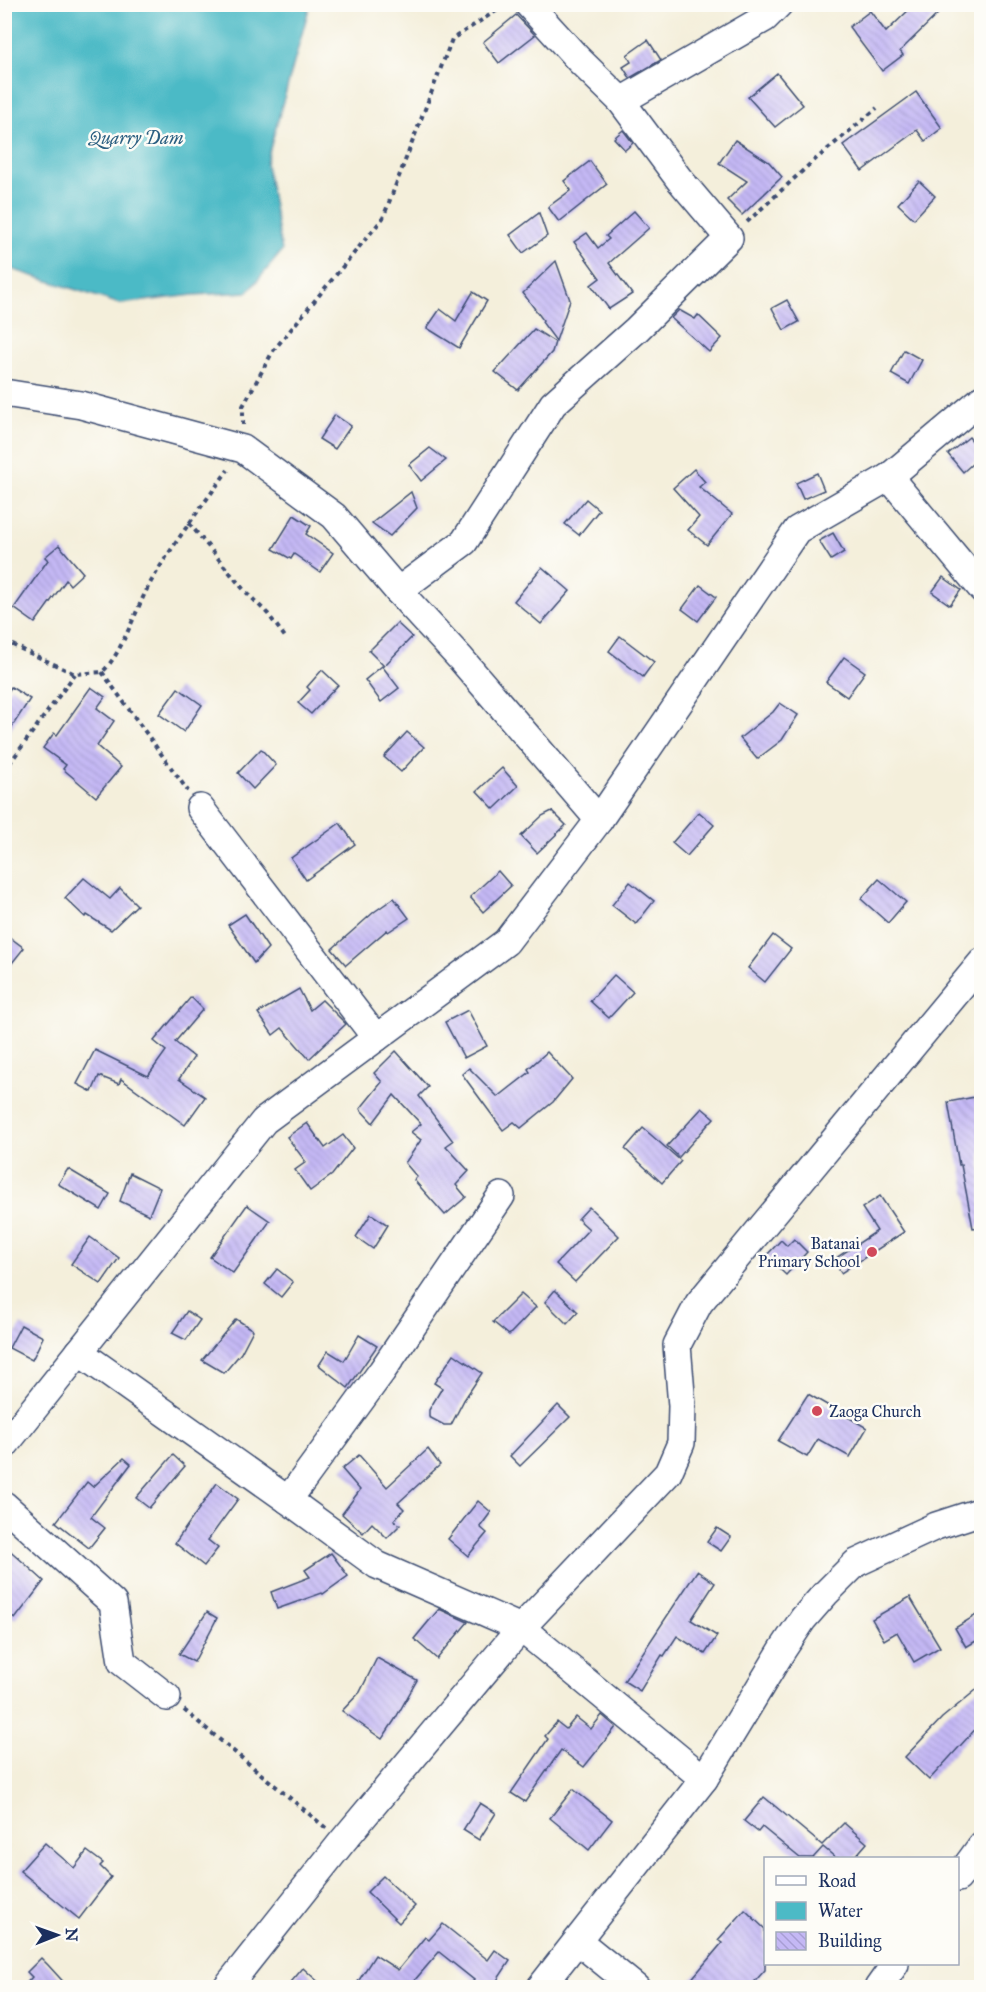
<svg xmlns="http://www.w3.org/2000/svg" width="986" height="1992" font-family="'IM FELL Great Primer',serif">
<defs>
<pattern id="building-back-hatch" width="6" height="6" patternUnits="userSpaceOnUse" patternTransform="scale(1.5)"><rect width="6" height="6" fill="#c4b8f4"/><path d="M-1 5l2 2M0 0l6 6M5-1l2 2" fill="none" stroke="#a89ed4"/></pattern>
</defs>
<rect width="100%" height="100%" fill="#fdfcf7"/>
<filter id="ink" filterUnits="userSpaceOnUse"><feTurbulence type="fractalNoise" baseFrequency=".0167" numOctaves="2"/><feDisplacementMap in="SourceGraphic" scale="12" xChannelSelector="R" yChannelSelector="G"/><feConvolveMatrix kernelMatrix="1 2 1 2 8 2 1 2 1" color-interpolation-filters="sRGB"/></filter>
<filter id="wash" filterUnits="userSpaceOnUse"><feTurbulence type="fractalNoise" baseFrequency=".008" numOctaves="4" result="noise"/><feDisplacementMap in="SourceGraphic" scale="24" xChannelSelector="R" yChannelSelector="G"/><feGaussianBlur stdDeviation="1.35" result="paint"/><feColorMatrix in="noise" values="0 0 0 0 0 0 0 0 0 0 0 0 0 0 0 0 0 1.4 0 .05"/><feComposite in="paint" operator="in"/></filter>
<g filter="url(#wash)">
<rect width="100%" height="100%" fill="#f4efdb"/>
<path fill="#4cbac6" stroke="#347492" stroke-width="1.5" d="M5 4 310 5 266 163 282 251 248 292 193 295 120 304 5 267Z"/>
<g id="blocks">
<g fill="url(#building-back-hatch)">
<path d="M915 4H948L900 51 903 55 882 71 849 27 870 11 886 32Z"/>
<path d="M516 15 535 35 499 63 483 42Z"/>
<path d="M648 40 661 60 630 78 623 67 631 62 627 55Z"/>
<path d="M777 73 803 105 775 127 748 97Z"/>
<path d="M916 92 942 128 925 141 917 130 862 171 843 145Z"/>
<path d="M623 130 633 143 625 150 614 138Z"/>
<path d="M735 140 769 162 782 177 742 215 727 200 747 181 719 163Z"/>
<path d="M590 161 607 184 559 222 548 207 571 190 564 181Z"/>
<path d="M919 181 935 196 914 219 898 204Z"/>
<path d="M634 211 649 228 609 263 632 294 609 309 591 285 600 278 574 242 587 233 598 248 609 239 606 236Z"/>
<path d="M539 213 547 236 523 253 510 235Z"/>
<path d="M556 261 570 300 556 341 542 322 543 320 523 293Z"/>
<path d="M473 292 487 301 459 348 427 328 440 309 456 321Z"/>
<path d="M787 300 799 322 784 330 772 308Z"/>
<path d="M679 310 695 319 698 315 722 338 709 352 671 318Z"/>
<path d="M534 329 555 342 552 352 518 390 495 372Z"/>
<path d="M904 350 922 360 909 384 891 374Z"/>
<path d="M335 415 351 426 335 449 319 439Z"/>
<path d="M969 437 981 452V456L963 472 948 454Z"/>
<path d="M430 448 446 460 421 481 409 465Z"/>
<path d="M694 469 705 482 699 487 732 514 707 545 688 530 699 517 673 488Z"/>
<path d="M817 473 824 490 803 499 796 483Z"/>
<path d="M411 492 417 508 390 536 372 523Z"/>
<path d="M586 499 599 510 579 535 565 524Z"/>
<path d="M294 515 311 526 306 534 333 553 320 572 294 554 291 559 273 549Z"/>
<path d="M833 533 844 552 831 560 819 541Z"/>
<path d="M59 545 83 573 70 585 66 580 35 623 14 608 48 560 45 557Z"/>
<path d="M542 567 570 591 541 624 514 601Z"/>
<path d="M943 577 961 590 950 605 932 592Z"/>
<path d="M700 585 716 597 698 621 682 609Z"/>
<path d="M397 623 412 637 384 666 369 651Z"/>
<path d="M620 636 654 662 643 677 609 651Z"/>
<path d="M844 657 865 672 847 697 826 682Z"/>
<path d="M382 666 399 688 381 702 365 680Z"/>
<path d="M322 670 338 685 311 714 298 703 310 690 307 687Z"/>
<path d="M11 687 30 699 4 739V698Z"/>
<path d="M91 687 105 697 97 708 114 721 97 746 121 767 96 797 63 769 66 765 43 748 54 733 57 735Z"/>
<path d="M178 688 202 705 184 732 159 714Z"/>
<path d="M780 703 798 715 782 740 757 759 740 738 773 712Z"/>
<path d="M407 732 424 747 401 772 384 757Z"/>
<path d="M261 749 276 765 253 789 238 773Z"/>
<path d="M502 768 518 786 494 809 477 791Z"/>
<path d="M552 811 566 825 537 853 521 836 542 816Z"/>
<path d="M699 812 714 825 687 856 672 843Z"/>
<path d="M340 823 355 844 306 880 291 858Z"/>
<path d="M498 871 511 886 483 912 470 897Z"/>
<path d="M84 878 110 899 120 888 137 905 111 930 87 915 85 917 65 898Z"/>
<path d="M879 879 906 902 888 923 861 899Z"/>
<path d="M630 882 654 901 636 924 612 905Z"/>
<path d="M394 898 409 918 388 932 387 930 346 965 332 949 374 912Z"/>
<path d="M245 914 268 948 254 963 228 925Z"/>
<path d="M4 933 24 948 4 973Z"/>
<path d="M773 935 791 949 765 982 748 968Z"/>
<path d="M614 975 633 992 609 1018 590 1001Z"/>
<path d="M299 989 310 1010 322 1000 346 1024 309 1059 282 1028 273 1035 258 1013Z"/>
<path d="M191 997 203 1009 175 1042 194 1057 179 1079 205 1097 185 1125 121 1079 119 1084 99 1076 92 1092 77 1084 95 1050 148 1076 166 1051 154 1041Z"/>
<path d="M468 1010 487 1046 464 1058 445 1022Z"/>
<path d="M396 1051 428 1087 419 1096 453 1141 446 1146 469 1171 456 1185 466 1197 445 1215 414 1180 417 1177 405 1163 421 1140 411 1132 421 1124 394 1095 373 1123 360 1109 382 1082 374 1073Z"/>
<path d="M547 1052 572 1079 553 1102 521 1128 514 1122 503 1130 462 1074 469 1068 498 1097 530 1072 528 1069Z"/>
<path d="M975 1097 981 1137V1227L973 1228 961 1165H959L948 1102Z"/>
<path d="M702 1108 714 1118 679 1157 667 1146Z"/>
<path d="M307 1123 325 1148 343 1135 353 1148 332 1175 310 1191 295 1170 306 1162 287 1137Z"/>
<path d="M643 1128 681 1161 662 1183 625 1149Z"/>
<path d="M68 1169 110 1194 101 1210 58 1184Z"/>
<path d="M130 1173 160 1188 149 1215 120 1201Z"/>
<path d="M880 1196 904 1232 841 1273 833 1260 877 1231 862 1208Z"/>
<path d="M247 1205 270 1221 233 1273 210 1257Z"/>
<path d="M589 1207 619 1236 575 1282 556 1264 589 1229 578 1219Z"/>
<path d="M371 1214 388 1225 373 1249 356 1237Z"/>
<path d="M90 1237 119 1258 101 1284 71 1264Z"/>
<path d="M794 1239 807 1252 786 1275 766 1256 781 1240 787 1246Z"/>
<path d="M277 1269 293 1282 281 1297 265 1284Z"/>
<path d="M555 1290 578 1312 567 1324 545 1302Z"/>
<path d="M521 1294 536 1307 509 1335 493 1322Z"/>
<path d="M187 1311 200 1320 186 1340 172 1333Z"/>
<path d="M236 1319 253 1330 241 1353 224 1373 202 1360Z"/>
<path d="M21 1325 43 1337 32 1360 9 1348Z"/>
<path d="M359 1335 377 1346 348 1388 319 1365 328 1351 344 1361Z"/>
<path d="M454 1354 482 1373 464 1400 451 1425H444L429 1417V1410L442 1388 434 1383Z"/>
<path d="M808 1394 867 1428 850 1457 818 1439 807 1457 778 1441Z"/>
<path d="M558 1405 570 1417 520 1466 510 1456Z"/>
<path d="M428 1449 440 1465 398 1503 404 1509 394 1520 400 1525 387 1538 372 1523 363 1533 342 1514 360 1490 342 1469 359 1455 387 1487Z"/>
<path d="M173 1455 185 1466 149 1508 136 1498Z"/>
<path d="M124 1458 131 1464 91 1517 105 1528 89 1548 56 1522 87 1482 93 1487Z"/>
<path d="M217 1483 238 1499 208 1540 218 1548 204 1566 175 1543Z"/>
<path d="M478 1501 491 1512 480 1527 487 1533 468 1556 448 1539Z"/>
<path d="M717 1528 731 1537 721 1551 707 1542Z"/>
<path d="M4 1545 44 1581 15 1619 4 1611Z"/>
<path d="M331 1553 348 1576 323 1594 322 1593 277 1609 271 1592 310 1577 305 1570Z"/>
<path d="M697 1571 715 1583 691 1620 717 1636 705 1654 677 1636 664 1656 662 1655 640 1691 624 1681Z"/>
<path d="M910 1597 940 1647 914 1662 897 1632 884 1640 872 1619Z"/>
<path d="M439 1609 468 1622 437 1659 414 1639Z"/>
<path d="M207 1612 217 1618 194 1662 179 1654Z"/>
<path d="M981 1612V1638L966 1647 955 1628Z"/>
<path d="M377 1658 417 1680 394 1721 382 1739 342 1711 360 1692Z"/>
<path d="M981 1686V1723L929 1780 905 1757 942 1718Z"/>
<path d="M602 1715 616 1727 584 1767 561 1750 525 1802 511 1793 548 1739 545 1736 557 1722 566 1729 576 1717 591 1729Z"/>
<path d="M573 1789 612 1820 589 1850 550 1818Z"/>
<path d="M764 1797 822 1845 844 1823 867 1843 854 1858H836L823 1847 813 1858H800L762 1827 758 1832 744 1821Z"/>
<path d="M480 1803 496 1813 479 1840 463 1830Z"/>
<path d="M45 1843 74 1868 87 1851 103 1863 100 1866 111 1877 79 1919 20 1871Z"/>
<path d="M383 1876 415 1906 399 1923 367 1892Z"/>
<path d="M745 1910 765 1929V1970L749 1988H684L722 1943 718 1940Z"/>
<path d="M443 1924 488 1960 495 1950 510 1961 492 1988H468L474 1980 439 1952 414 1981 423 1988H354L375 1955 398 1970 425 1937 429 1940Z"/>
<path d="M41 1958 48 1965 69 1988H22L32 1977 27 1972Z"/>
<path d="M303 1968 325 1988H286Z"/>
</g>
</g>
</g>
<g filter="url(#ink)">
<use href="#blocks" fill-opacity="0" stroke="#3c4c71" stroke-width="1.5"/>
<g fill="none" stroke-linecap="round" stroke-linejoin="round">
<defs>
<g id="minor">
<path d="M621 101 765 18 779 4"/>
<path d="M4 393 81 405 243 449 334 516 398 591 461 659 599 820"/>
<path d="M889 477 982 589"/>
<path d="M398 591 464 542 553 404 636 330 729 238 679 179 621 101 578 59 528 4"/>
<path d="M200 808 376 1038"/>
<path d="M79 1352 288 1500 377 1565 521 1628 704 1779"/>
<path d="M4 1446 264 1121 506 942 599 820 797 530 889 477 982 399"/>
<path d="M288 1500 382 1371 501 1196"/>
<path d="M4 1505 113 1603 122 1662 167 1697"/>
<path d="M958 1878 982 1845"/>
<path d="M578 1941 636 1988"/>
<path d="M226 1988 342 1842 521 1628 668 1473 681 1443 682 1406 677 1345 699 1303 982 962"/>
<path d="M540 1988 704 1779 783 1649 803 1619 825 1594 856 1563 936 1526 982 1511"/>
<path d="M878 1988 895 1964"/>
</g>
</defs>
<use href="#minor" stroke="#3c4c71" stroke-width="30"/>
<g stroke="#3c4c71" stroke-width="4" stroke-dasharray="4.5 4.5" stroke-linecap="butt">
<path d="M747 222 810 164 877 108"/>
<path d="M243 425V406L273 351 383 218 452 39 507 4"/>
<path d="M189 523 244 590 268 614 285 637"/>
<path d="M4 641 75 674 102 672C122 655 137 605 152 580 175 541 202 506 228 470"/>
<path d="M102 672 188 791"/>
<path d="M4 771 75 674"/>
<path d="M184 1710 326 1828"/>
</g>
<use href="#minor" stroke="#fff" stroke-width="27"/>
</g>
</g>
<g fill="#d1495b" stroke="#fdfcf7" stroke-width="2">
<circle cx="872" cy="1252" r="6"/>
<circle cx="817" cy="1411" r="6"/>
</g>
<g text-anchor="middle" stroke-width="5" stroke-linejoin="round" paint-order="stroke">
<g font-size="16" fill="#1b2f5e" stroke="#fdfcf7" text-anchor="end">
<text x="860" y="1249">Batanai<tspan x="860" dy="18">Primary School</tspan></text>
<text x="829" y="1417" text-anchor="start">Zaoga Church</text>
</g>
<g font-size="18" font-style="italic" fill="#2c6082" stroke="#fdfcf7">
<text x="136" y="144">Quarry Dam</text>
</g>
</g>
<rect width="986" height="1992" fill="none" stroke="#fdfcf7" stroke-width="24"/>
<rect x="764" y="1857" width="195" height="108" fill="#fdfcf7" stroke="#a3aaba" stroke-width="1.5"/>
<rect x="776" y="1876" width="30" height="9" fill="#ffffff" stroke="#a3aaba" stroke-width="1.5"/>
<text x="818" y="1887" font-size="18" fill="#1b2f5e">Road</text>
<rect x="776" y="1902" width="30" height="18" fill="#4cbac6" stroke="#a3aaba" stroke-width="1.5"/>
<text x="818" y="1917" font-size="18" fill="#1b2f5e">Water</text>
<rect x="776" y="1932" width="30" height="18" fill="url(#building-back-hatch)" stroke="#a3aaba" stroke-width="1.5"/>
<text x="818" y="1947" font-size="18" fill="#1b2f5e">Building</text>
<g transform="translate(57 1935) rotate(89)" stroke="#fdfcf7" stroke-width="4.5" paint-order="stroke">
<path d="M0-4.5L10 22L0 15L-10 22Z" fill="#1b2f5e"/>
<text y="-9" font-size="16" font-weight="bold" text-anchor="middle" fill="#1b2f5e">N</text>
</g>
</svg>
